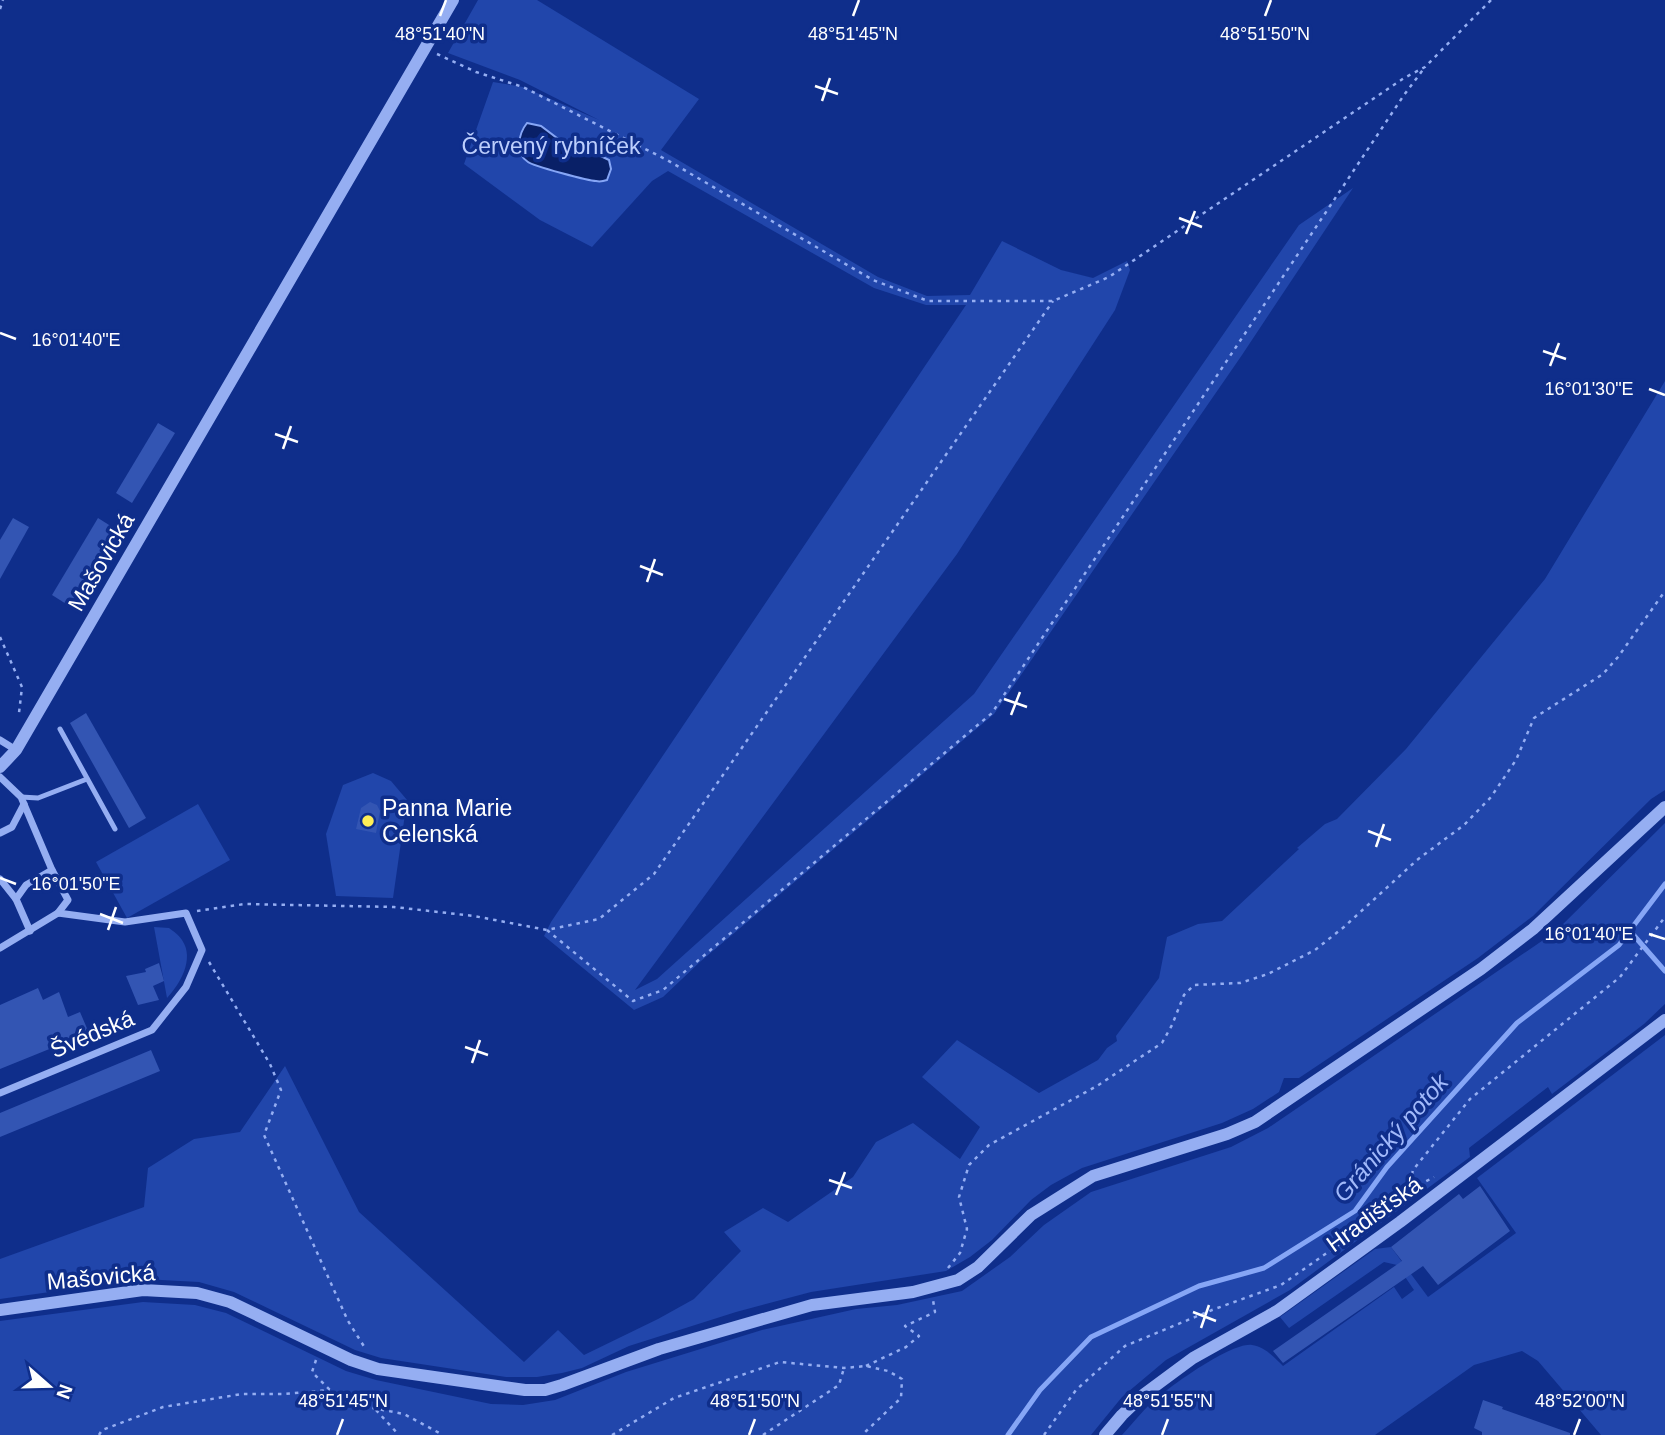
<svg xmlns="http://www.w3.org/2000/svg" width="1665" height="1435" font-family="Helvetica,sans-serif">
<rect width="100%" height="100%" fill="#0f2e8b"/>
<g fill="#2146ab">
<path d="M478 0H537L699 99 661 150 878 277 927 296 970 295 1002 241 1061 270 1093 278 1127 261 1130 270 1115 310 957 554 635 990 657 979 974 694 1299 225 1353 188 1242 355 994 714 701 961 663 997 634 1010 544 936 551 922 966 305H926L874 288 668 171 652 181 592 247 540 220 464 164 493 82 523 87 599 120 520 80 448 53Z"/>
<path d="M1665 381V790L1651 799 1533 916 1478 958 1299 1078H1284L1279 1092 1253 1109 1222 1123 1082 1168 1051 1185 1031 1200 992 1240 970 1257 946 1271 811 1292 736 1312 629 1346 582 1368 562 1373 537 1377H506L381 1358 355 1350 234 1292 199 1282 143 1279 0 1299V1259L144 1207 148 1168 194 1139 240 1132 285 1066 359 1212 524 1362 558 1330 584 1355 658 1319 694 1299 741 1251 724 1232 763 1208 788 1222 853 1177 876 1142 913 1123 960 1159 980 1127 922 1077 957 1040 1039 1093 1098 1060 1107 1048 1117 1041 1116 1036 1159 978 1167 937 1198 924 1222 921 1299 849 1297 848 1325 824 1337 819 1406 749 1545 579Z"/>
<path d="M373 773 391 781 407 800 393 898 336 896 326 834 343 785Z"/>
<path d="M198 804 230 860 127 918 96 862Z"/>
<path d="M1665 823V1004L1644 1024 1552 1094 1548 1087 1469 1148 1470 1157 1290 1290 1166 1360 1122 1397 1091 1435H0V1321L143 1302 195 1305 226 1313 346 1371 376 1380 491 1404 523 1405 555 1400 626 1372 762 1330 856 1309 897 1305 962 1291 1010 1257 1044 1225 1091 1192 1231 1147 1268 1128 1555 932Z"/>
<path d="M154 927 169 928C173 931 179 935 182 940 195 959 180 984 167 998Z"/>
<path d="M1665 1035V1435H1601L1538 1361 1522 1351 1474 1365 1375 1435H1122C1131 1425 1141 1413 1151 1403 1168 1388 1231 1342 1252 1345 1264 1346 1275 1358 1283 1366L1394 1287 1402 1299 1414 1290 1397 1265 1384 1262 1289 1328 1280 1317 1375 1249 1391 1247 1428 1297 1516 1233 1477 1178Z"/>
</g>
<path fill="#092067" stroke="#86a6f6" stroke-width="2" d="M527 123 541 126 561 141 582 147 609 160 611 169 607 180C604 181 600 182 596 181 589 181 533 166 528 162 514 153 519 133 527 123Z"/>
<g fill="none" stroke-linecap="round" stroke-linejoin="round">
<g stroke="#86a6f6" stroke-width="5">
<path d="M1630 931 1665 971"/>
<path d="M1008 1435 1040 1390 1091 1337 1199 1286 1264 1268 1355 1211 1387 1167 1517 1023 1619 945 1665 884"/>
</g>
</g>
<g fill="#3355b3">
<path d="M158 423 175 433 132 503 116 493Z"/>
<path d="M13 518 29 527 0 579V540Z"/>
<path d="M98 518 117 530 71 607 52 595Z"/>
<path d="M86 713 146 818 129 828 70 723Z"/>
<path d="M370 802 377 805 380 811 376 833 356 829 361 808Z"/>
<path d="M159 963 164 981 153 986 159 1000 138 1005 126 976 146 972 145 969Z"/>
<path d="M38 988 43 1000 59 992 68 1017 80 1012 89 1033 0 1069V1005Z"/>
<path d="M151 1050 160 1071 0 1137V1113Z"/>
<path d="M1480 1186 1510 1231 1438 1285 1423 1266 1283 1363 1273 1351 1402 1261 1391 1247 1459 1194 1463 1199Z"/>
<path d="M1483 1400 1503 1407 1502 1409 1570 1433V1435H1482V1432L1474 1428Z"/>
</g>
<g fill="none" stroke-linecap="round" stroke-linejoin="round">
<g stroke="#95aef2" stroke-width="2.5" stroke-dasharray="3.5 5" stroke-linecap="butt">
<path d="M0 9 3 0"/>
<path d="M437 54 476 72 523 87 667 160 873 280 928 301H1053L1109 277 1404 78 1425 67 1491 0"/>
<path d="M0 637 22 687 19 713"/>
<path d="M197 911 245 904 394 907 474 916 547 930 599 919 654 874 1053 301"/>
<path d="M547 930 633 1001 663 990 992 713 1404 95 1425 67"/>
<path d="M209 962 270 1064 281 1090 264 1135 348 1321 365 1348"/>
<path d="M1408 1191 1413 1170 1470 1099 1620 977 1665 917"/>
<path d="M948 1268 960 1253 967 1229 959 1197 969 1165 989 1145 1097 1086 1162 1043 1172 1025 1184 995 1194 985 1240 983 1268 974 1315 950 1344 927 1417 860 1464 825 1491 797 1516 760 1534 718 1603 674 1618 657 1665 591"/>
<path d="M316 1360 312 1372 330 1390 352 1404 404 1414 443 1435"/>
<path d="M866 1366 906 1347 919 1336 905 1326 935 1312 933 1300"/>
<path d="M376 1410 399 1435"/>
<path d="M99 1435 102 1430 163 1407 242 1394H284L330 1390"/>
<path d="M612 1435 674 1398 780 1362 844 1368 866 1366 888 1371 902 1379 901 1398 862 1435"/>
<path d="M763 1435 839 1385 844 1368"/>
<path d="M1044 1435 1076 1390 1125 1346 1212 1310 1281 1285 1367 1225 1408 1191 1434 1177"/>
</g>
<g stroke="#95aef2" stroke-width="5">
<path d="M60 729 115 829"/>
<path d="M21 797 38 798 87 779"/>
</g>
<g stroke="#95aef2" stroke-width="7">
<path d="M0 740 16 750"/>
<path d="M0 777 21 797 52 870 68 900 58 913"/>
<path d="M0 833 12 827 24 804"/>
<path d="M0 879 16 899 30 931"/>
<path d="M16 899 26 885 52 870"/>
<path d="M0 948 58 913 125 922 186 913 202 950 186 987 152 1030 0 1093"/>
</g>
<g stroke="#95aef2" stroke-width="12">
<path d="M0 767 16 750 453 0"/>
<path d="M0 1310 143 1290 197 1293 230 1302 351 1360 378 1369 525 1390H545L562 1385 659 1349 812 1305 913 1292 958 1280 978 1267 1031 1215 1093 1176 1227 1134 1255 1122 1481 969 1533 929 1665 807"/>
<path d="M1105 1435 1122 1415 1143 1395 1193 1358 1277 1311 1400 1222 1665 1020"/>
</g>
</g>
<path fill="none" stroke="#fff" stroke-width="2.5" d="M440 16 446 0M853 16 859 0M1265 16 1271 0M815 86 838 94M822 101 830 78M1179 218 1202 227M1186 234 1195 211M0 333 16 339M1543 351 1566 359M1550 366 1559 343M1649 389 1665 395M275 434 298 442M283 449 291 426M640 566 663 575M647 582 655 559M1004 699 1027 707M1011 715 1020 692M1368 831 1391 840M1376 847 1384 824M0 878 16 884M100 914 123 923M108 930 116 907M1649 934 1665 939M465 1047 488 1055M472 1063 480 1040M829 1180 852 1188M836 1195 845 1172M1193 1312 1216 1321M1201 1328 1209 1305M337 1435 343 1419M749 1435 755 1419M1162 1435 1168 1419M1574 1435 1580 1419"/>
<circle fill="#ffee57" stroke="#0f2e8b" stroke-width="2.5" cx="368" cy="821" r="7"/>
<g text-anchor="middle" stroke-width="7" stroke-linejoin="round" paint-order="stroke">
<g font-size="23" fill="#bccefd" stroke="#0f2e8b">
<text x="551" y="154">Červený rybníček</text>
</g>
<g font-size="23" fill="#fff" stroke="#0f2e8b">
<text transform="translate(101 562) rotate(-60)" y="8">Mašovická</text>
<text transform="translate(92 1034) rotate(-23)" y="8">Švédská</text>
<text transform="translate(1374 1214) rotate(-36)" y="8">Hradišťská</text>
<text transform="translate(101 1277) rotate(-5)" y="8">Mašovická</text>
</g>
<g font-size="23" fill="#fff" stroke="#0f2e8b" text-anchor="start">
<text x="382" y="816">Panna Marie<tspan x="382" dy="26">Celenská</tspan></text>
</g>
<g font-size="24" font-style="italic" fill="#a1b9fa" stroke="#0f2e8b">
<text transform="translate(1391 1138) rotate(-49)" y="8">Gránický potok</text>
</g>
</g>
<g font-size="18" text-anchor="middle" fill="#fff" stroke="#0f2e8b" stroke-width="7" stroke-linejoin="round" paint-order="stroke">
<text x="440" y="40">48°51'40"N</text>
<text x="853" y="40">48°51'45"N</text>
<text x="1265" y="40">48°51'50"N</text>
<text x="76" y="346">16°01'40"E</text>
<text x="1589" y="395">16°01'30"E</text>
<text x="76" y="890">16°01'50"E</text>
<text x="1589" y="940">16°01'40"E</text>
<text x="343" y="1407">48°51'45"N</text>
<text x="755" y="1407">48°51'50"N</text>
<text x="1168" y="1407">48°51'55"N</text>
<text x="1580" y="1407">48°52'00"N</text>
</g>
<g transform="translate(49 1386) rotate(110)" stroke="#0f2e8b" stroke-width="5" paint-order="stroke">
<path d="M0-5L12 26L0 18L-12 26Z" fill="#ffffff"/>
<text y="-10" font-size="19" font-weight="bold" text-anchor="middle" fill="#ffffff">N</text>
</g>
</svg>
